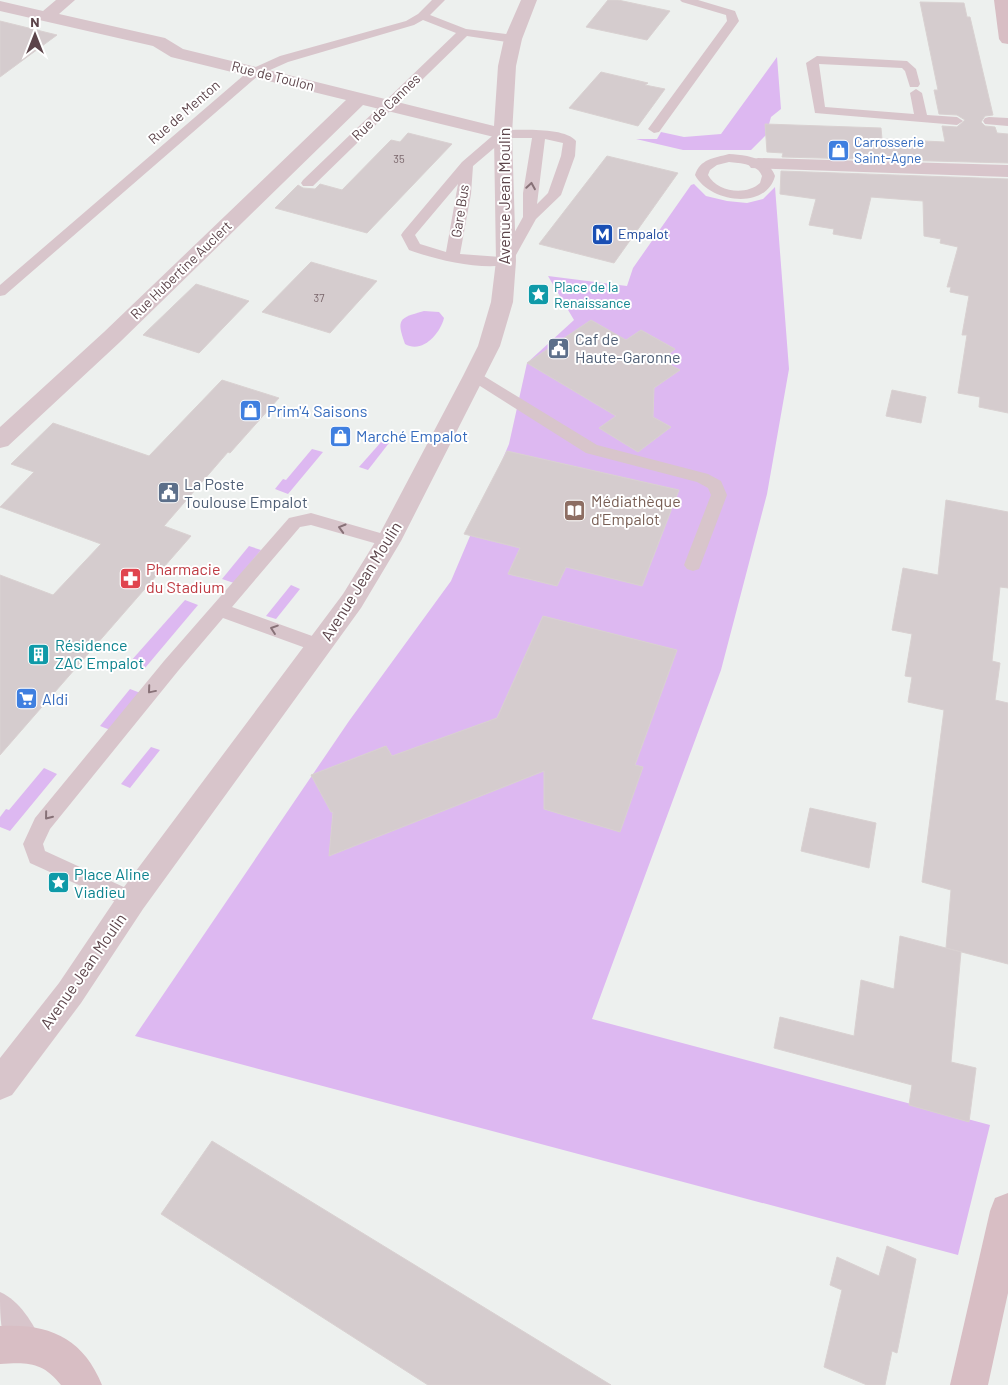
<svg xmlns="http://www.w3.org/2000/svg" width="1008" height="1385" font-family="Barlow,sans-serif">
<rect width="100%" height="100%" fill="#edf0ee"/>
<g fill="#ddb8f1">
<path d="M777 57 781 109 771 117 766 135 751 150H683L636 139H657L661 132 684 137 721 134Z"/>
<path d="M694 184 706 196 727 201 747 203 763 199 775 187 789 369 767 494 721 670 592 1019 990 1125 958 1255 135 1036 349 721 451 581 509 444 527 363 574 320 548 276 627 286 633 268 691 185Z"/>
<path d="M424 311 439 312 444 318C440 334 422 354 405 344 396 319 399 318 424 311Z"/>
<path d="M382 441 389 443 368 470 359 467Z"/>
<path d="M312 449 323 452 288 494 275 489 283 479 286 480Z"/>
<path d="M249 546 261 550 234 583 222 579Z"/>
<path d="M291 585 300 589 276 619 266 616Z"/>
<path d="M185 600 198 605 145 668 130 662Z"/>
<path d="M130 689 143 694 113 731 100 726Z"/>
<path d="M151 747 160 750 130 788 121 784Z"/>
<path d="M44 768 57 774 10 831 0 827V817L6 809 9 810Z"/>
</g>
<g fill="#d5ccce" stroke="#d9d1d1">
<path d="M608 0H618L670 11 647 40 586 27Z"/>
<path d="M920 2 964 3 967 17H970L993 115 985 116 981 122 985 126 995 127 997 133 1008 134V163L782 157 783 153 767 152 765 124 881 128 882 139 945 142 942 126 957 127 965 120 957 115 939 114 934 90H938Z"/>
<path d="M0 21 57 35 0 77Z"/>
<path d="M601 72 648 83 645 85 665 89 638 126 569 108Z"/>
<path d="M408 133 452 144 367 233 275 208 298 185 303 188 315 189 320 184 342 190 391 140 400 142Z"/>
<path d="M607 156 678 173 614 263 539 244Z"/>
<path d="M781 171 1008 179V413L979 407 980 397 958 393 967 335H962L969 296 950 292 951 287H947L958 247 940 243 941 239 924 236 923 201 871 197 861 239 833 234 834 229 809 225 816 199 780 194Z"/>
<path d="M311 262 377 281 330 333 262 312Z"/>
<path d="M196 284 249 301 199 353 143 335Z"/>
<path d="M591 320 626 340 641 330 675 349 661 360 680 370 654 388 653 417 671 427 638 452 599 428 616 416 527 363Z"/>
<path d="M222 380 279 398 230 453 228 452 164 526 191 536 0 755V575L53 595 101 544 0 507 34 472 11 464 53 423 149 456Z"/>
<path d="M892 390 926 397 921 423 886 416Z"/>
<path d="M507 451 679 490 642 586 566 567 557 586 508 574 520 548 464 534Z"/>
<path d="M946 500 1008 512V588L1000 587 992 661 1000 663 995 700 1008 703V964L946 948 951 890 922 882 944 710 908 702 912 677 905 676 912 634 892 630 903 568 938 575Z"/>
<path d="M543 616 677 650 635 765 643 767 620 832 544 809V771L329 856 333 812H331L311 775 386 746 392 756 497 718Z"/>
<path d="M810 808 876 823 869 868 801 851Z"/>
<path d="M900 936 961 952 951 1062 976 1068 969 1122 909 1105 912 1085 774 1048 780 1017 854 1036 861 980 894 989Z"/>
<path d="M212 1141 611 1385H428L161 1214Z"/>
<path d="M887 1246 916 1259 897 1353 892 1351 885 1385H867L824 1367 842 1290 830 1285 837 1257 879 1276Z"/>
</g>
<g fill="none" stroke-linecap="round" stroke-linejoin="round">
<g fill="#d8c5cb" fill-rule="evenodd">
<path d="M432 0H445L430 15 466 29 513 35 519 39 513 43 467 36 313 186H303L301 183 303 180 456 33 423 20 414 25 288 62 259 75 5 295 0 296V285L251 69 280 56 406 21 418 14Z"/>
<path d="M680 0H698L735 11 739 21 659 132 654 133 648 129 727 21 726 15 682 2Z"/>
<path d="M817 56 907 61 916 69 920 84 918 87H910L905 71 902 68 819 64 825 107 914 114 910 93 916 89 922 93 927 115 957 117 963 121 957 125 815 113 806 63Z"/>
<path d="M989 117 1008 118V126L985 124 983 121 985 118Z"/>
<path d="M503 130C521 130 565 127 576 141L575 156 561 195 536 219 511 264C483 271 436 260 409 250L401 235 403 232 462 162 498 131ZM506 138H532L523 193V217L501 257 460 254 471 194 473 166ZM545 139 563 143 561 156 548 193 537 204ZM458 184 446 252 420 244 415 235Z"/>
<path d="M729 154C746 155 769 158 775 176 766 211 709 202 695 175 700 159 714 158 729 154ZM729 162C740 163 758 164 762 176L760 183C746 196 717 192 708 175L710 170 717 165Z"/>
<path d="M474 371 479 373 597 445 708 474 721 481 727 495 699 569 693 571 687 569 684 565 711 495 708 488 697 482 586 453 469 379 466 376 469 373Z"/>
<path d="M311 513 394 537 397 541 394 545 388 547 311 525 300 527 232 607 326 641 329 646 326 651 320 653 314 651 223 618 178 671 50 829 43 844 45 851 139 894 142 900 139 906 132 909 125 906 30 863 23 844 35 818 164 661 289 518Z"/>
</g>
<g fill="#d8c5cb" fill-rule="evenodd">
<path d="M56 0H75L59 14 165 38 183 49 494 126 498 66 504 39 521 0H537L522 39 516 66 512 134 516 261 513 302 500 346 401 541 361 608 143 909 81 1003 12 1095 0 1100V1058L59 983 121 891 343 594 377 539 463 376 478 346 491 302 496 261 494 137 363 105 120 342 8 446 0 448V427L104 332 346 100 171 57 153 46 0 11V1L43 11Z"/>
<path d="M758 158 1008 165V177L751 168 748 164 751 160Z"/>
<path d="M0 1292C20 1301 33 1323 42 1343L36 1356 23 1362C0 1348 0 1323 0 1292Z"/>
</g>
<g fill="#d8bec4" fill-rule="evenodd">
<path d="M994 0H1008V44L1002 43 999 39Z"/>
<path d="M1008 1193V1293L988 1385H950L990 1211 995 1198Z"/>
<path d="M0 1326C49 1323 83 1338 102 1385H61C43 1362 28 1362 0 1364Z"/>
</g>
</g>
<defs><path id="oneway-chevron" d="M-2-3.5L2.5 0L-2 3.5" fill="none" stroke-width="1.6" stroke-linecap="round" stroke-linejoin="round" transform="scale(1.25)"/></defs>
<g stroke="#877177">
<use href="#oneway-chevron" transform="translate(531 186) rotate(-81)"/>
<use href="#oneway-chevron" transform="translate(342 528) rotate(-164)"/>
<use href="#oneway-chevron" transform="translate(274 629) rotate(-161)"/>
<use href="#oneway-chevron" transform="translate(151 690) rotate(130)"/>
<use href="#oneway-chevron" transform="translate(48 816) rotate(129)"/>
</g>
<defs>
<symbol id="shop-square" viewBox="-11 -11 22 22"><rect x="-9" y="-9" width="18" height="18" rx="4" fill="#3f7fe0" stroke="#fff"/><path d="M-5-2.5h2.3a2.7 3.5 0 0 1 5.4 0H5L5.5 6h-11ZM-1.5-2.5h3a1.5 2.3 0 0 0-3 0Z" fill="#fff"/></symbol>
<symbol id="metro-square" viewBox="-11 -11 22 22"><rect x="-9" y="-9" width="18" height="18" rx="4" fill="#1a4fb4" stroke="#fff"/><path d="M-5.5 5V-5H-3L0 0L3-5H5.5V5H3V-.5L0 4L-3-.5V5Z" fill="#fff"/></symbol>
<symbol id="sight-square" viewBox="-11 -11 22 22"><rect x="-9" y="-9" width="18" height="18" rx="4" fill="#0f9aa8" stroke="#fff"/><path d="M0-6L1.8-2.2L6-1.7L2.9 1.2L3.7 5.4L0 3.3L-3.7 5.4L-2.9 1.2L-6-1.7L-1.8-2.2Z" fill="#fff"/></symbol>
<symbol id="civic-square" viewBox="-11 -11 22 22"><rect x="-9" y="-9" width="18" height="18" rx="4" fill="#5c6f8a" stroke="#fff"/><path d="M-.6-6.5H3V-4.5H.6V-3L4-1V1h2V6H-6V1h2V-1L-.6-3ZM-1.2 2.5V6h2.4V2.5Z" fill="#fff"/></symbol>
<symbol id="library-square" viewBox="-11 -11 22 22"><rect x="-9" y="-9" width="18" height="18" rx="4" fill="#8d6e63" stroke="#fff"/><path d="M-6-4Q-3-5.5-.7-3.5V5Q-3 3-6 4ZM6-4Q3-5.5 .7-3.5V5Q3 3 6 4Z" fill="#fff"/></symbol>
<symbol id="pharmacy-square" viewBox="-11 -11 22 22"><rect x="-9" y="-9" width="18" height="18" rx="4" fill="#e0444e" stroke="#fff"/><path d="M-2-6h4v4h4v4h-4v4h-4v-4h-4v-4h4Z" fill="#fff"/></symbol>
<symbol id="building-square" viewBox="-11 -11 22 22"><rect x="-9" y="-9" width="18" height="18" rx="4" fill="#0f9aa8" stroke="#fff"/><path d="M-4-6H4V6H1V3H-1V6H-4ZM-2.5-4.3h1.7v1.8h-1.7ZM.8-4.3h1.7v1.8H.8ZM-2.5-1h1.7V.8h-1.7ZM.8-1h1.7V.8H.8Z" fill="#fff"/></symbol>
<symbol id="supermarket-square" viewBox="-11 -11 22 22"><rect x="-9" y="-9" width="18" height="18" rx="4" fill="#3f7fe0" stroke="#fff"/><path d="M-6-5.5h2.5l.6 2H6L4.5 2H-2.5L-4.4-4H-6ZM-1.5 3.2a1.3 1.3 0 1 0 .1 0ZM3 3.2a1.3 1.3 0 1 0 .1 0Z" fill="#fff"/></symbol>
</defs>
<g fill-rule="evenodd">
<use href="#shop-square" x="826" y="138" width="25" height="25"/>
<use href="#metro-square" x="590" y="222" width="25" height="25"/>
<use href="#sight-square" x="526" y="282" width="25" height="25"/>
<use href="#civic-square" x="546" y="336" width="25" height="25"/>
<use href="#shop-square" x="238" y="398" width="25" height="25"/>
<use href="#shop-square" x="328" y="424" width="25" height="25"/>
<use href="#civic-square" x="156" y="480" width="25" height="25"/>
<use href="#library-square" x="562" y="498" width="25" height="25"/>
<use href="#pharmacy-square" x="118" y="566" width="25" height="25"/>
<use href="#building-square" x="26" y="642" width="25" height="25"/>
<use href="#supermarket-square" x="14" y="686" width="25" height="25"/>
<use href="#sight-square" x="46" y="870" width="25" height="25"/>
</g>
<g text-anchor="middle" stroke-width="4" stroke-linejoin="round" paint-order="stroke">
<g font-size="11" fill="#7a666b">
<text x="399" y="163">35</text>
<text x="319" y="302">37</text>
</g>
<g font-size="14" fill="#5c444a" stroke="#fff">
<text transform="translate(273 76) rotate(14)" y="5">Rue de Toulon</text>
<text transform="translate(386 107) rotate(-44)" y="5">Rue de Cannes</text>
<text transform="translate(184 112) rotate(-41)" y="5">Rue de Menton</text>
<text transform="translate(460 211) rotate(-81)" y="5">Gare Bus</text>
<text transform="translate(181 270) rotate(-44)" y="5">Rue Hubertine Auclert</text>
</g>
<g font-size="14" fill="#366cbe" stroke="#fff" text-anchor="start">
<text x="854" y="147">Carrosserie<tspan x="854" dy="16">Saint-Agne</tspan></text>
</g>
<g font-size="14" fill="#164399" stroke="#fff" text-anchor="start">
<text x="618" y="239">Empalot</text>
</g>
<g font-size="14" fill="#0d838f" stroke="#fff" text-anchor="start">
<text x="554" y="292">Place de la<tspan x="554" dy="16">Renaissance</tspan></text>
</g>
<g font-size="16" fill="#5c444a" stroke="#fff">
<text transform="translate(504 196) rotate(-90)" y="6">Avenue Jean Moulin</text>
<text transform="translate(361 581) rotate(-58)" y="6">Avenue Jean Moulin</text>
<text transform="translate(83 971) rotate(-55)" y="6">Avenue Jean Moulin</text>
</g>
<g font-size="16" fill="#4e5e75" stroke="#fff" text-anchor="start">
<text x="575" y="345">Caf de<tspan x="575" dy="18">Haute-Garonne</tspan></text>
<text x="184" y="490">La Poste<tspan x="184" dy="18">Toulouse Empalot</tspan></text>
</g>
<g font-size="16" fill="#366cbe" stroke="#fff" text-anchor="start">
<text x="267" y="417">Prim'4 Saisons</text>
<text x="356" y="442">Marché Empalot</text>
<text x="42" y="705">Aldi</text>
</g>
<g font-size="16" fill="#785e54" stroke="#fff" text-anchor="start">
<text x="591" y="507">Médiathèque<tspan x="591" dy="18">d'Empalot</tspan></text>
</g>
<g font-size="16" fill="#be3a42" stroke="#fff" text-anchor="start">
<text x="146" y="575">Pharmacie<tspan x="146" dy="18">du Stadium</tspan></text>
</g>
<g font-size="16" fill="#0d838f" stroke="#fff" text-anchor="start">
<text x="55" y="651">Résidence<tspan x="55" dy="18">ZAC Empalot</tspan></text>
<text x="74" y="880">Place Aline<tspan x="74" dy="18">Viadieu</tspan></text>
</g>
</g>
<g transform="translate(35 35)" stroke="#ffffff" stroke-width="4" paint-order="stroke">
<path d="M0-4L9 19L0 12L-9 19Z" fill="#5c444a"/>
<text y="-8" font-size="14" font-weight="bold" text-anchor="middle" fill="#5c444a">N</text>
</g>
</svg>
